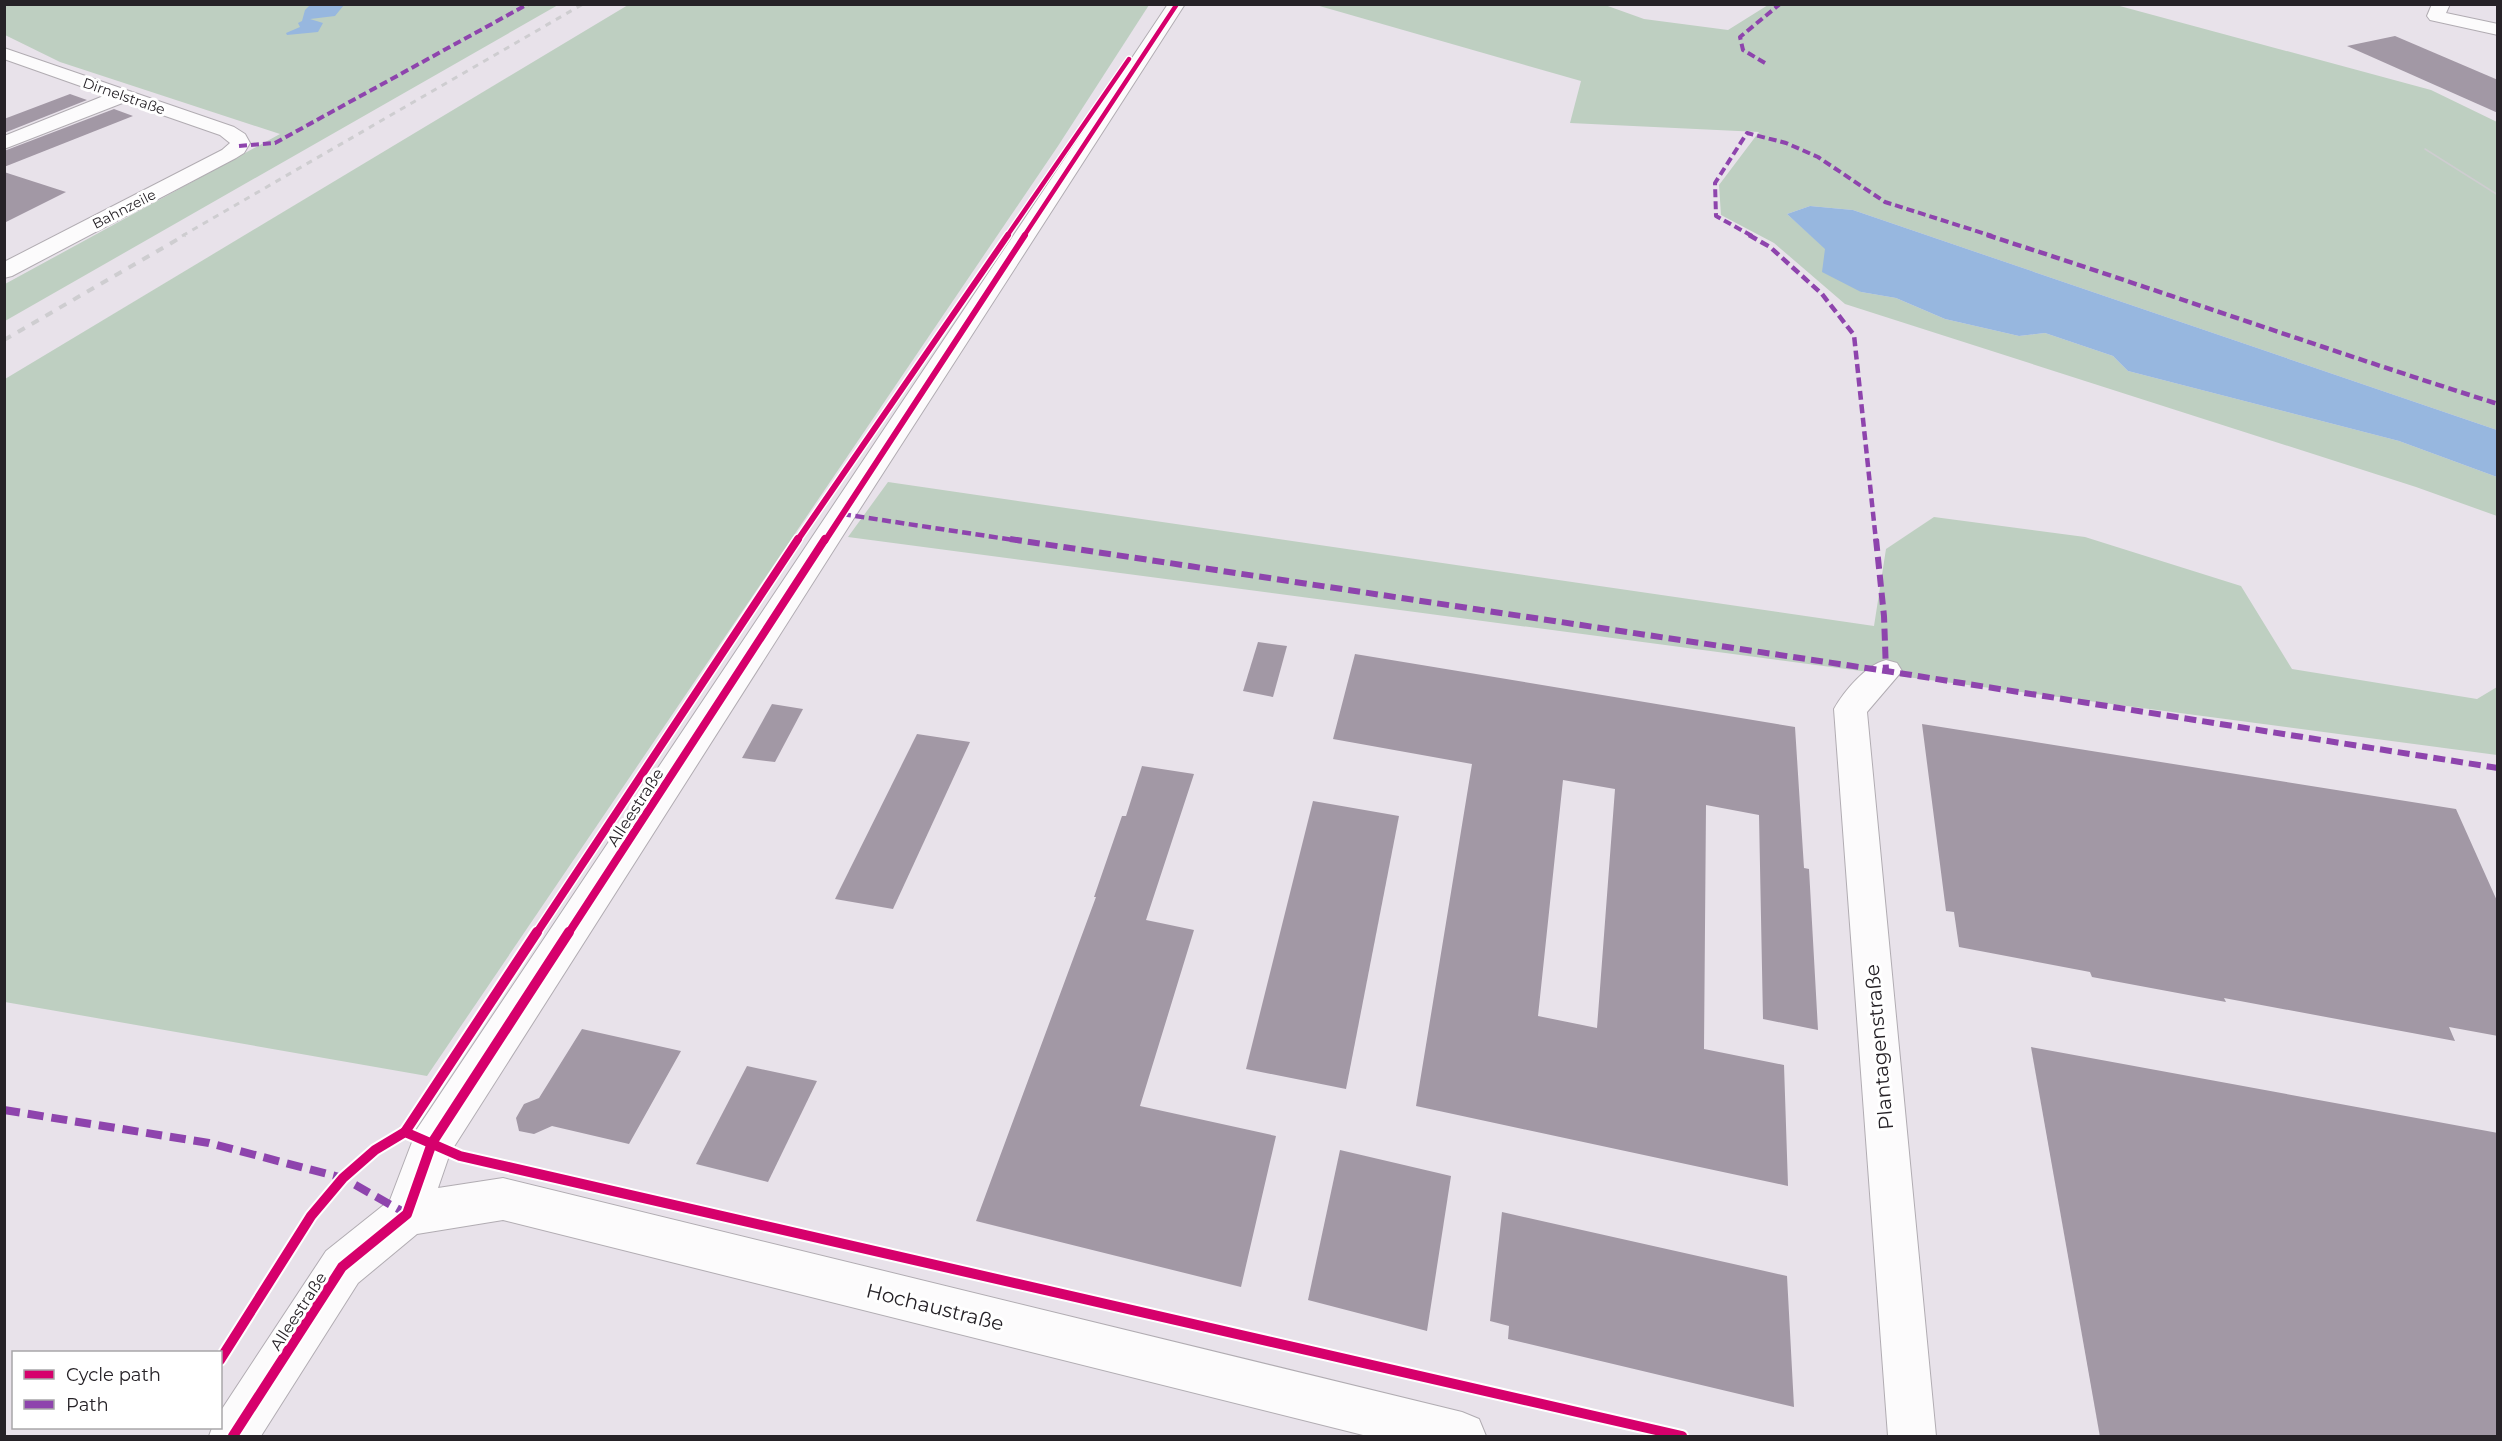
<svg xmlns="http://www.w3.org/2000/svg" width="2502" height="1441" font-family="Montserrat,sans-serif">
<rect width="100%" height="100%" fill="#e8e2ea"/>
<g fill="#becfc1">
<path d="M5 5H558L5 321V284L280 134 60 62 5 35Z"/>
<path d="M628 5H1149L1058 146 427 1076 5 1002V379Z"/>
<path d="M1316 5H1605L1644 19 1728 30 1768 5H2116L2431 90 2497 122V430L1853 210 1810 206 1787 214 1826 249 1861 292 1896 298 1945 319 2019 336 2045 333 2113 356 2128 371 2399 441 2497 477V516L2416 487 1845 304 1774 243 1721 215 1719 185 1759 132 1570 123 1581 81Z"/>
<path d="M888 482 1874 626 1886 549 1934 517 2085 537 2241 586 2292 669 2477 699 2497 687V755L848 537Z"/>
</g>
<g fill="#97b7df">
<path d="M310 5H344L335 16 310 19 323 23 318 32 287 35 286 33 300 27 298 23 302 21 305 10Z"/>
<path d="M1810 206 1853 210 2497 430V477L2399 441 2128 371 2113 356 2045 333 2019 336 1945 319 1896 298 1861 292 1822 272 1825 249 1787 214Z"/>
</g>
<g fill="#a298a5" fill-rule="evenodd">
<path d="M2395 36 2498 80V113L2347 46Z"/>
<path d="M70 94 87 100 4 133V119Z"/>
<path d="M114 109 133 116 4 167V151Z"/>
<path d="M4 172 66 192 4 223Z"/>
<path d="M1258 642 1287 646 1273 697 1243 691Z"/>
<path d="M1355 654 1795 727 1804 868 1809 869 1818 1030 1763 1019 1759 815 1706 805 1704 1049 1784 1065 1788 1186 1416 1106 1472 764 1333 739ZM1563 780 1615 789 1597 1028 1538 1016Z"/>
<path d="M772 704 803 709 775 762 742 758Z"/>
<path d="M1922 724 2456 809 2498 903V1036L2449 1027 2455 1041 2224 998 2226 1002 2092 977 2090 972 1959 947 1954 912 1946 911Z"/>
<path d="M917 734 970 742 893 909 835 899Z"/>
<path d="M1142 766 1194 774 1146 920 1194 930 1140 1106 1276 1136 1241 1287 976 1221 1096 897H1094L1122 816H1126Z"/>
<path d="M1313 801 1399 816 1346 1089 1246 1069Z"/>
<path d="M582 1029 681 1051 629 1144 552 1126 534 1134 519 1131 516 1118 524 1104 539 1098Z"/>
<path d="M2031 1047 2498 1133V1437H2100Z"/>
<path d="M747 1066 817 1081 768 1182 696 1164Z"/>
<path d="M1340 1150 1451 1176 1427 1331 1308 1300Z"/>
<path d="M1502 1212 1787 1276 1794 1407 1508 1339 1509 1326 1490 1321Z"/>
</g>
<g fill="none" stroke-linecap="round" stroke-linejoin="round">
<defs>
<g id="street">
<path d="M1168 4H1185L856 515 450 1153 438 1188 503 1178 1462 1412 1479 1419 1486 1436H1367L503 1220 417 1234 358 1283 261 1436H209L212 1428H220V1412L326 1251 390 1200 417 1129Z"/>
<path d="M2432 4H2450L2446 13 2498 24V35L2430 20 2427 16Z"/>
<path d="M4 48 234 127 245 134 250 143 244 153 236 158 12 276 4 278V262L222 150 230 143 220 135 125 102 4 149V136L106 95 4 59Z"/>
<path d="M1886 660 1897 663 1902 671 1867 712 1936 1436H1888L1834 709C1844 691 1866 665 1886 660Z"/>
</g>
</defs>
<use href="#street" stroke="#b1acb2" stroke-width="2"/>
<use href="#street" fill="#fcfbfc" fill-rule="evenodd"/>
<path stroke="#cecdd0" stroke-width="1.5" d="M2425 149 2498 195"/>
<path stroke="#cecdd0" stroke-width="3" stroke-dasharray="6 6" stroke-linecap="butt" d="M182 236 583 4"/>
<path stroke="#cecdd0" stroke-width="4" stroke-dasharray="8 8" stroke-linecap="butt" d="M4 340 185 235"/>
<g stroke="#8e44ad" stroke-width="4" stroke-dasharray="8 4" stroke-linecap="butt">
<path d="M1765 63 1743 50 1740 37 1780 4"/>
<path d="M239 146 275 143 528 4"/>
<path d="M1752 236 1716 216 1715 183 1747 133 1786 143 1818 157 1885 202 1992 236"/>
</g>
<g stroke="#8e44ad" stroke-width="4.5" stroke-dasharray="9 4.5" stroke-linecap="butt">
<path d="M1749 235 1770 247 1822 294 1854 335 1876 541"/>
<path d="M1987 235C2158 290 2327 350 2498 404"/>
<path d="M842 514 1020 541"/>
</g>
<g stroke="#8e44ad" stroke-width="6" stroke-dasharray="12 6" stroke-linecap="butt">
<path d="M1010 539 1886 671 2498 768"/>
<path d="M1876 539 1884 616 1886 671"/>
</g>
<path stroke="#8e44ad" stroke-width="8" stroke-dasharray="16 8" stroke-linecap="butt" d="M4 1110 209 1143 343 1178 407 1214"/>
<defs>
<g id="cycleway-far3">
<path d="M1007 236 1129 59"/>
<path d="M1024 236 1177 4"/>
</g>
<g id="cycleway-far2">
<path d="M797 541 1008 235"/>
<path d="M825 541 1025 235"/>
</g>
<g id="cycleway-far1">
<path d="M536 934 798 539"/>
<path d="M568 934 825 539"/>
</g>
<g id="cycleway">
<path d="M405 1132 537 932"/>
<path d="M220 1360 311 1216 343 1178 375 1150 405 1132 460 1156 1682 1436"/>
<path d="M233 1436 342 1267 407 1214 432 1143 569 932"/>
</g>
</defs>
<use href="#cycleway-far3" stroke="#fff" stroke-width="7"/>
<use href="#cycleway-far2" stroke="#fff" stroke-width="9"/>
<use href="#cycleway-far1" stroke="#fff" stroke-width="11"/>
<use href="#cycleway" stroke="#fff" stroke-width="14"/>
<use href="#cycleway-far3" stroke="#d6006c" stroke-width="4.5"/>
<use href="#cycleway-far2" stroke="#d6006c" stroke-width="6"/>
<use href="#cycleway-far1" stroke="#d6006c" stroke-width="8"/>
<use href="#cycleway" stroke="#d6006c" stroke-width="10"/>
</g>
<g text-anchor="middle" stroke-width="6" stroke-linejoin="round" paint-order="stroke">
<g font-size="14" fill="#262227" stroke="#fff">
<text transform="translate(124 96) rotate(19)" y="5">Dirnelstraße</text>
<text transform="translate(124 209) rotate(-27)" y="5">Bahnzeile</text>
</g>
<g font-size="16" fill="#262227" stroke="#fff">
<text transform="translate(635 807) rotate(-57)" y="6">Alleestraße</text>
<text transform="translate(298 1311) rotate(-57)" y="6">Alleestraße</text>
</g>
<g font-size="20" fill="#262227" stroke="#fff">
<text transform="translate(1879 1047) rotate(-95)" y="7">Plantagenstraße</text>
<text transform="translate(935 1307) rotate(14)" y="7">Hochaustraße</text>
</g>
</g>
<rect width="2502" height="1441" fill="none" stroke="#262227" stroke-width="12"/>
<rect x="12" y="1351" width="210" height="78" fill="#ffffff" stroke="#a8a7a9" stroke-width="1.5"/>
<rect x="24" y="1370" width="30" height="9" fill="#d6006c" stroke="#a8a7a9" stroke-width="1.5"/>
<text x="66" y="1381" font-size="18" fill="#262227">Cycle path</text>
<rect x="24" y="1400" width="30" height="9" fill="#8e44ad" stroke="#a8a7a9" stroke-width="1.5"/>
<text x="66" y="1411" font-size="18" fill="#262227">Path</text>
</svg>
